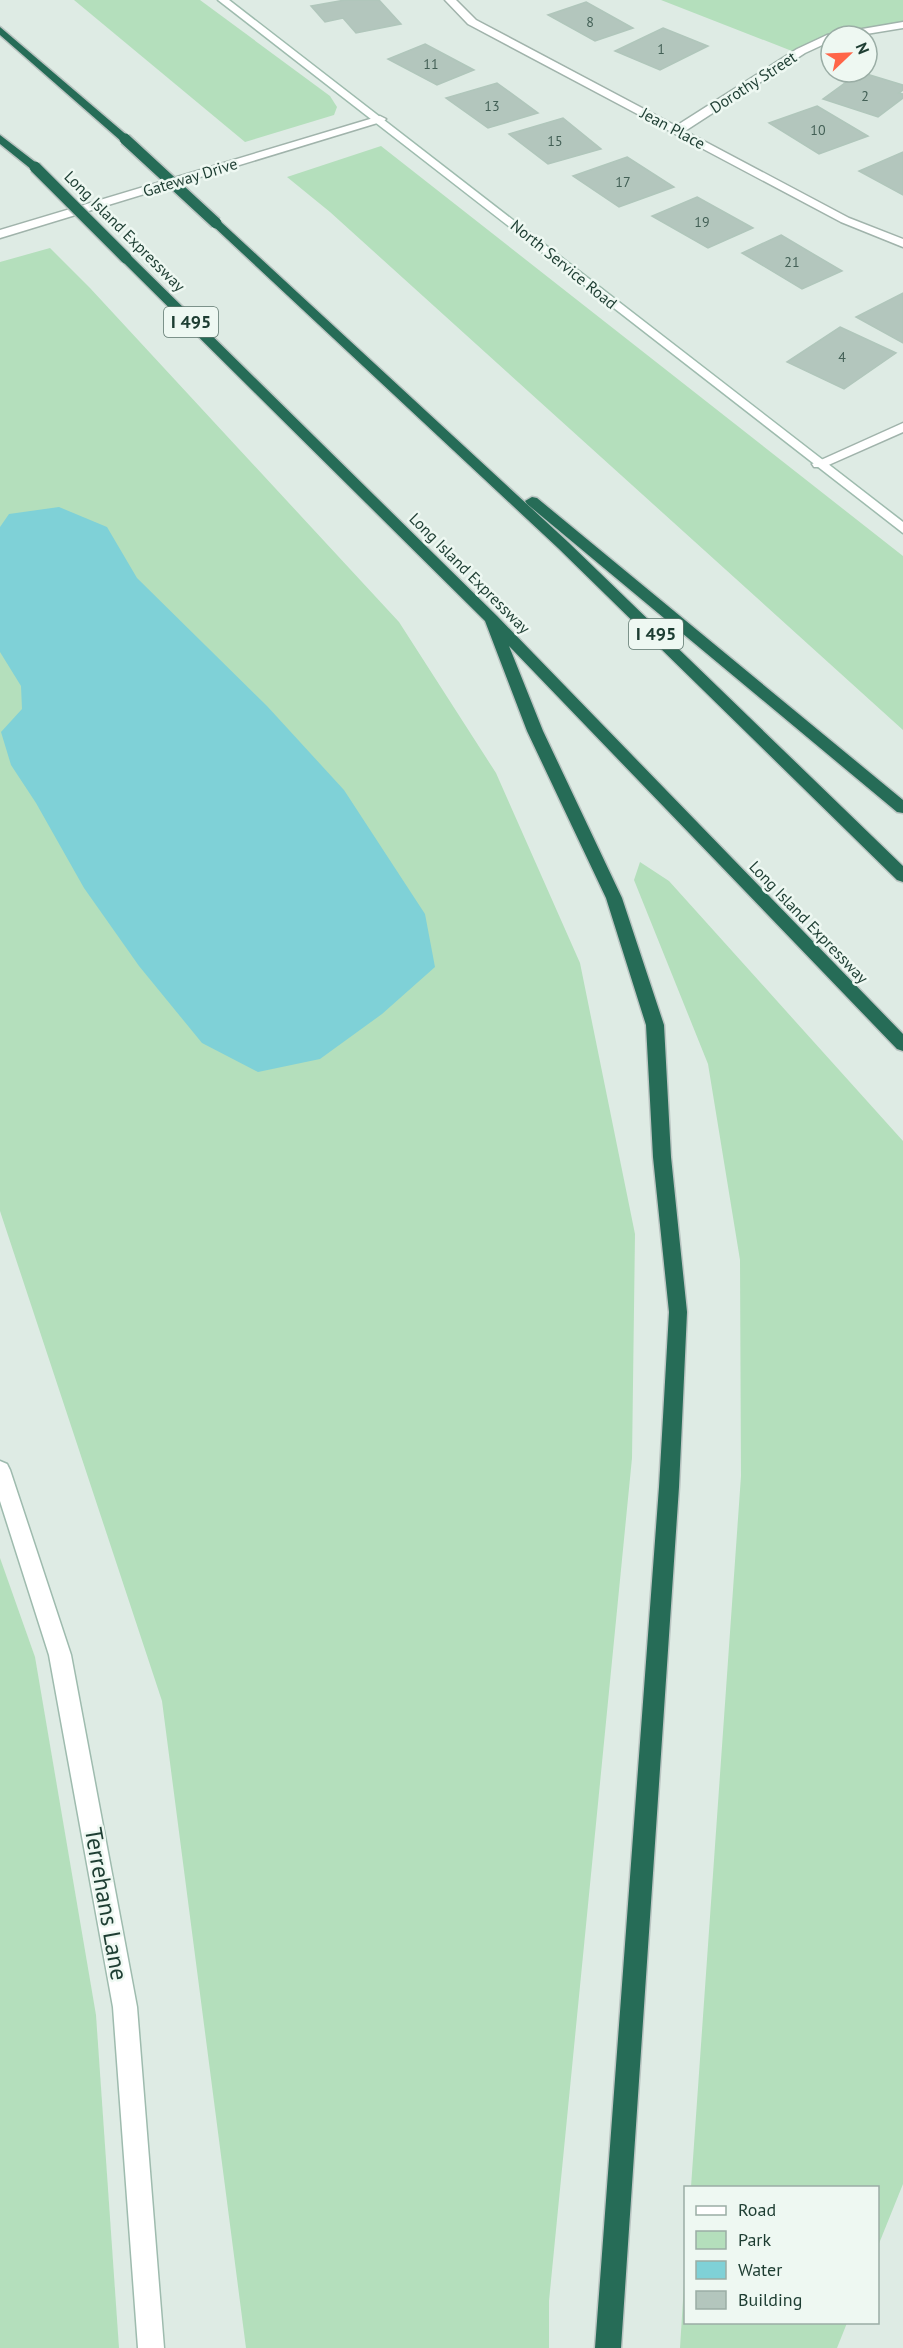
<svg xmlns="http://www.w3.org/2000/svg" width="903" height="2348" font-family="'PT Sans',sans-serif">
<rect width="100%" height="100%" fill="#deebe4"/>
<g fill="#b4dfbc">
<path d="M74 0H200L330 96 337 107 334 115 245 142Z"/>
<path d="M661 0H903V25L831 36 797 53Z"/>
<path d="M381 146 903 556V730L330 212 287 177Z"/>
<path d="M50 248 90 288 399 622 496 773 580 963 635 1234 632 1458 549 2301V2348H246L162 1701 0 1211V262Z"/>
<path d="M640 862 669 881 903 1141V2184L878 2246V2188L691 2187 741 1476 740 1260 708 1064 634 880Z"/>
<path d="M0 1558 35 1657 96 2015 119 2348H0Z"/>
<path d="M685 2268 686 2322 847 2323 837 2348H680Z"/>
</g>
<path fill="#7fd1d7" d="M59 507 107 527 137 578 267 706 344 790 425 914 435 967 382 1014 320 1059 258 1072 202 1043 139 966 84 888 36 803 11 765 1 732 22 709 21 686 0 652V527L9 514Z"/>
<g fill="#b3c6bd" stroke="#b0c6bb" stroke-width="1.5">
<path d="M345 0H379L401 24 356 33 343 18 325 22 311 6Z"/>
<path d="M586 2 633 28 595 41 548 15Z"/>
<path d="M663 28 708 46 660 70 615 51Z"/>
<path d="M425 44 474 70 437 85 388 59Z"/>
<path d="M860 72 903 85V90L899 93 903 94V98L878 117 823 99Z"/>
<path d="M497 83 538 113 488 128 446 98Z"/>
<path d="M817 106 868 136 819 154 769 123Z"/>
<path d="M563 118 601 149 548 164 509 134Z"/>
<path d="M903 152V195L859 171Z"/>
<path d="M627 157 674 187 619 207 573 176Z"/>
<path d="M697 197 753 228 708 248 652 216Z"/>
<path d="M781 235 842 271 802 289 742 253Z"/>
<path d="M903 293V343L856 317Z"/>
<path d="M840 327 896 353 844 389 787 362Z"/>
</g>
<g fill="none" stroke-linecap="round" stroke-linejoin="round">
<defs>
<g id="minor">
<path d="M445 0H456L476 20 676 126 797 49 827 35 903 22V28L854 36H831V41L805 53 685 131 849 218 903 239V247L841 222 468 24Z"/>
<path d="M903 423V432L824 467H814L812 464Z"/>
</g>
<path id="tertiary" d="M380 116 386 119 384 121 0 238V230Z"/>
<g id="secondary">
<path d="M218 0H229L903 522V533Z"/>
<path d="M0 1461 7 1464 10 1470 71 1655 137 2007 164 2348H138L113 2007 49 1655 0 1501Z"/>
</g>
<g id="motorway">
<path d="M0 27 129 137V141H121L0 35Z"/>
<path d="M0 135 39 165V169H31L0 144Z"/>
<path d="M212 221H220L568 542 903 866V882L897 880 558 548 212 225Z"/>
<path d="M122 255H130L497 616 903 1034V1051L897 1049 509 646 543 731 622 898 664 1025 671 1157 687 1312 679 1487 621 2348H595L659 1487 669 1312 653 1157 646 1025 606 898 527 731 485 621 122 261Z"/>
<path d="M532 497 537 498 903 800V813L897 812 527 504 525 501Z"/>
</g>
</defs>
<use href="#minor" stroke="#a0b3ab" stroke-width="3"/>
<use href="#tertiary" stroke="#a0b3ab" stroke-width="3"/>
<use href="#secondary" stroke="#9ebbae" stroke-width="3"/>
<use href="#motorway" stroke="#bbc5c2" stroke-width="3"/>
<use href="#minor" fill="#fff" fill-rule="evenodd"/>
<use href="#tertiary" fill="#fff" fill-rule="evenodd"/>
<use href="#secondary" fill="#fff" fill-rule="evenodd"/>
<use href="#motorway" fill="#266c57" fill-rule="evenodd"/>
<defs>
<g id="motorway-bridge">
<path d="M125 139 216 223"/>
<path d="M35 167 126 258"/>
</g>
</defs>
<use href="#motorway-bridge" stroke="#bbc5c2" stroke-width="14" stroke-linecap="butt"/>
<use href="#motorway-bridge" stroke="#266c57" stroke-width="11"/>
</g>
<g text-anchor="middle" stroke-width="5" stroke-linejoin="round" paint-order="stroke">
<g font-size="14" fill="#425f55">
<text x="590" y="27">8</text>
<text x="661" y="54">1</text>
<text x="431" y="69">11</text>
<text x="865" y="101">2</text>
<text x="492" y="111">13</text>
<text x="818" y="135">10</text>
<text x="555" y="146">15</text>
<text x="623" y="187">17</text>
<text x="702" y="227">19</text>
<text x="792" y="267">21</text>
<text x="842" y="362">4</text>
</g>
<g font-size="16" fill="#1d3d32" stroke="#eef8f2">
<text transform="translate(753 82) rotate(-33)" y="6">Dorothy Street</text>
<text transform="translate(673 128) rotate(28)" y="6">Jean Place</text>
<text transform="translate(190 177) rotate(-17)" y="6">Gateway Drive</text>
<text transform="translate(125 231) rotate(45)" y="6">Long Island Expressway</text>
<text transform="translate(564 264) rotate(39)" y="6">North Service Road</text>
<text transform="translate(470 573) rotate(45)" y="6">Long Island Expressway</text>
<text transform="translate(809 922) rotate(46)" y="6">Long Island Expressway</text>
</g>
<g fill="#eef8f2" stroke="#5c756c" stroke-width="1.5">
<rect x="164" y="307" width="54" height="30" rx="4.5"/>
<rect x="629" y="619" width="54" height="30" rx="4.5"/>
</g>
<g font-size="18" font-weight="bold" fill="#1d3d32">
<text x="191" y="328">I 495</text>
<text x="656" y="640">I 495</text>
</g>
<g font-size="24" fill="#1d3d32" stroke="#eef8f2">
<text transform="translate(106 1904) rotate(80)" y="8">Terrehans Lane</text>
</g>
</g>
<rect x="684" y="2186" width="195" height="138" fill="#eef8f2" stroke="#9aada5" stroke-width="1.5"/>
<rect x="696" y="2206" width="30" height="9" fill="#ffffff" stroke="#9aada5" stroke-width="1.5"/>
<text x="738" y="2216" font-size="18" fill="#1d3d32">Road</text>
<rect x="696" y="2231" width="30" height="18" fill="#b4dfbc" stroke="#9aada5" stroke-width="1.5"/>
<text x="738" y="2246" font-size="18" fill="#1d3d32">Park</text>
<rect x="696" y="2261" width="30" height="18" fill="#7fd1d7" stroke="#9aada5" stroke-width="1.5"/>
<text x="738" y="2276" font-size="18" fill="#1d3d32">Water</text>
<rect x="696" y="2291" width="30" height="18" fill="#b3c6bd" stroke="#9aada5" stroke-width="1.5"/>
<text x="738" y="2306" font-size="18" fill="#1d3d32">Building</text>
<g transform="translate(849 54) rotate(67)"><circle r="28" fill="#eef8f2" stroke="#9aada5" stroke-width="1.5"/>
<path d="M0-4.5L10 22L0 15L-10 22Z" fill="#ff6548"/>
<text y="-9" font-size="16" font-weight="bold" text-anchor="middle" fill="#1d3d32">N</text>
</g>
</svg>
